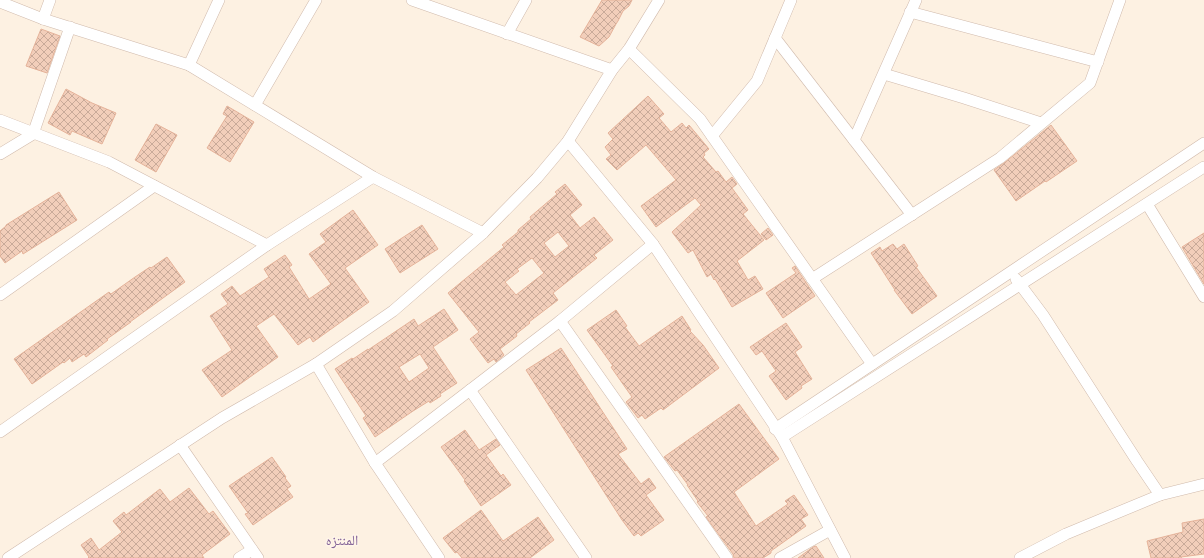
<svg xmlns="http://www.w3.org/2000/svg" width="1204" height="558" font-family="Overpass,'Noto Naskh Arabic',sans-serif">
<defs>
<pattern id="building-cross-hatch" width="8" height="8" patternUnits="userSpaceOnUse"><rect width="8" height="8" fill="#f2ceba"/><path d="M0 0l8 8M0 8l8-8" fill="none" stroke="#c9aa99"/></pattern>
</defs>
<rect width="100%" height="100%" fill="#fdf1e2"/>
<g fill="url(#building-cross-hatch)" stroke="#e5b39a" fill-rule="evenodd">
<path d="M602 0H632L629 6 623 11 618 21 616 24 609 37 599 46 580 37Z"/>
<path d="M41 29 60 36 47 73 26 66Z"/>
<path d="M66 89 92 103 116 113 102 144 72 131 70 135 48 123Z"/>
<path d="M648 96 664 114 659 118 671 132 682 123 686 128 689 125 709 149 704 153 705 155 703 157 716 172 718 171 726 182 732 177 737 184 732 188 748 210 743 214 764 240 737 261 748 280 755 276 763 289 732 307 715 279 714 280 711 274 707 277 693 250 688 253 672 232 701 205 695 198 656 227 641 206 676 180 646 145 617 170 606 159 611 155 605 147 613 139 608 133Z"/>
<path d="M227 106 254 122 230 162 207 148 227 116 223 114Z"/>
<path d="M156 124 177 135 156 172 135 160Z"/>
<path d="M1051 125 1077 161 1046 182 1045 181 1016 201 994 170 1004 163Z"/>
<path d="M565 184 582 205 570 215 580 228 594 217 613 240 594 255 597 258 553 293 558 300 529 322 530 323 516 334 517 336 500 349 504 355 496 362 494 359 488 363 470 339 479 332 448 293 504 247 502 245 518 232V230L531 219 530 217 557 194 555 192ZM558 232 569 246 555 257 544 243ZM532 258 544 273 516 295 505 282 519 271 517 269Z"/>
<path d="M59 192 77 220 23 254 22 251 5 263 0 256V231L6 226V225Z"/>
<path d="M353 210 378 245 345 268 369 302 313 342 310 337 298 345 274 314 256 326 278 357 222 397 202 370 232 350 210 316 228 304 221 294 232 286 240 296 269 277 264 269 285 255 292 265 289 267 309 299 331 284 309 254 326 242 320 234Z"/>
<path d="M422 225 438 249 400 273 385 249Z"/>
<path d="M768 228 773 235 766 240 761 234Z"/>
<path d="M1204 233V284L1182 247Z"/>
<path d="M893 244 897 249 904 244 918 266 916 267 937 296 912 314 894 290H895L871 253 880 247 882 251Z"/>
<path d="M167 257 185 282 130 322H131L107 339 108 340 86 357 84 354 72 362 70 358 64 363 63 362 32 384 14 359 109 292 111 294 135 277 150 267 151 268Z"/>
<path d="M795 266 815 296 783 318 766 293 796 273 792 268Z"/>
<path d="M444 309 458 330 433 347 457 383 440 394 441 396 430 403 429 401 413 411 375 437 363 418 366 416 335 369 352 358 353 359 368 349V350L414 319 418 326ZM420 354 429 368 409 382 399 367Z"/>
<path d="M616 310 627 326 625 327 639 346 682 316 691 330 690 331 703 345 719 368 663 410 661 408 645 419 642 415 638 418 626 402 632 397 611 367 613 366 587 330Z"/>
<path d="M786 323 802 347 795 352 812 379 801 386 802 388 786 400 769 376 776 371 762 351 756 355 750 347Z"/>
<path d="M561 348 627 449 618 454 641 484 649 478 656 488 646 495 664 520 641 536 638 533 634 536 622 520 526 370Z"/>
<path d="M739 404 779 459 734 492 756 526 788 504 785 501 794 495 808 515 801 519 806 526 771 551V553L763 558H734L733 554 706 517 708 516 697 502 698 501 687 485H688L677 470 675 471 664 457Z"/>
<path d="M465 430 479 450 496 439 500 445 486 455 501 476 503 474 511 485 481 506 464 481 465 480 441 447Z"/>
<path d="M272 457 286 477 285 478 291 486 287 489 293 497 253 525 245 514 248 513 229 486Z"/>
<path d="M189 488 209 514 213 511 230 534 202 555 204 558H88L89 557 81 545 91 538 99 550 122 532 113 521 124 512 126 515 160 489 170 502Z"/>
<path d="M481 510 503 541 538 517 554 540 530 558H462L457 552 455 553 443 538Z"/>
<path d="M1204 519V554L1181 557 1182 558H1151L1147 541 1183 532 1182 523Z"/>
<path d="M816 546 824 558H798L813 547Z"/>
</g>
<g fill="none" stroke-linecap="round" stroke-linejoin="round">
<defs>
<g id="minor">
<path d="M412 0 612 70"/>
<path d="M0 2 43 19 189 65 373 177 483 233"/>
<path d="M910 12 1098 62"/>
<path d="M43 19 50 0"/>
<path d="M507 34 526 0"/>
<path d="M775 38 912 215"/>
<path d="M629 49 700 119 872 364"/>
<path d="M189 65 219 0"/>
<path d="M884 74 964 98 1041 123"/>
<path d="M255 105 316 0"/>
<path d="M0 120 109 162 267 245"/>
<path d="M712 136 757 81 791 0"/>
<path d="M854 140 916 0"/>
<path d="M568 141 653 244 782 437 845 558"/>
<path d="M0 154 33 134 70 27"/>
<path d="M1147 204 1204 297"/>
<path d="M812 279 1000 158 1090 83 1120 0"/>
<path d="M1016 279 1043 315 1137 461 1160 495"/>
<path d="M0 295 154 186"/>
<path d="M560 321 727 558"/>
<path d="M316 364 375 463 439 558"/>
<path d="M470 390 586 558"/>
<path d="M775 429 1204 143"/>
<path d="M0 432 267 245 373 177"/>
<path d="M782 437 1204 167"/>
<path d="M180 445 258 558"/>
<path d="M375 463 560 321 653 244"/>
<path d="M8 558 222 418 316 364 393 311 483 233 537 178 568 141 612 70 629 49 659 0"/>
<path d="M239 558 252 550"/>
<path d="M780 558 830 530"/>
<path d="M1020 558 1066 534 1160 495 1204 484"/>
</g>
</defs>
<use href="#minor" stroke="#d0baac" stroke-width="12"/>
<use href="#minor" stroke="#fff" stroke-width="11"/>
</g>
<g text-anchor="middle" stroke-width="3" stroke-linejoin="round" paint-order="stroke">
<g font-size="14" fill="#846498" stroke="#fff5e9">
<text x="342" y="545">المنتزه</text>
</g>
</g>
</svg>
